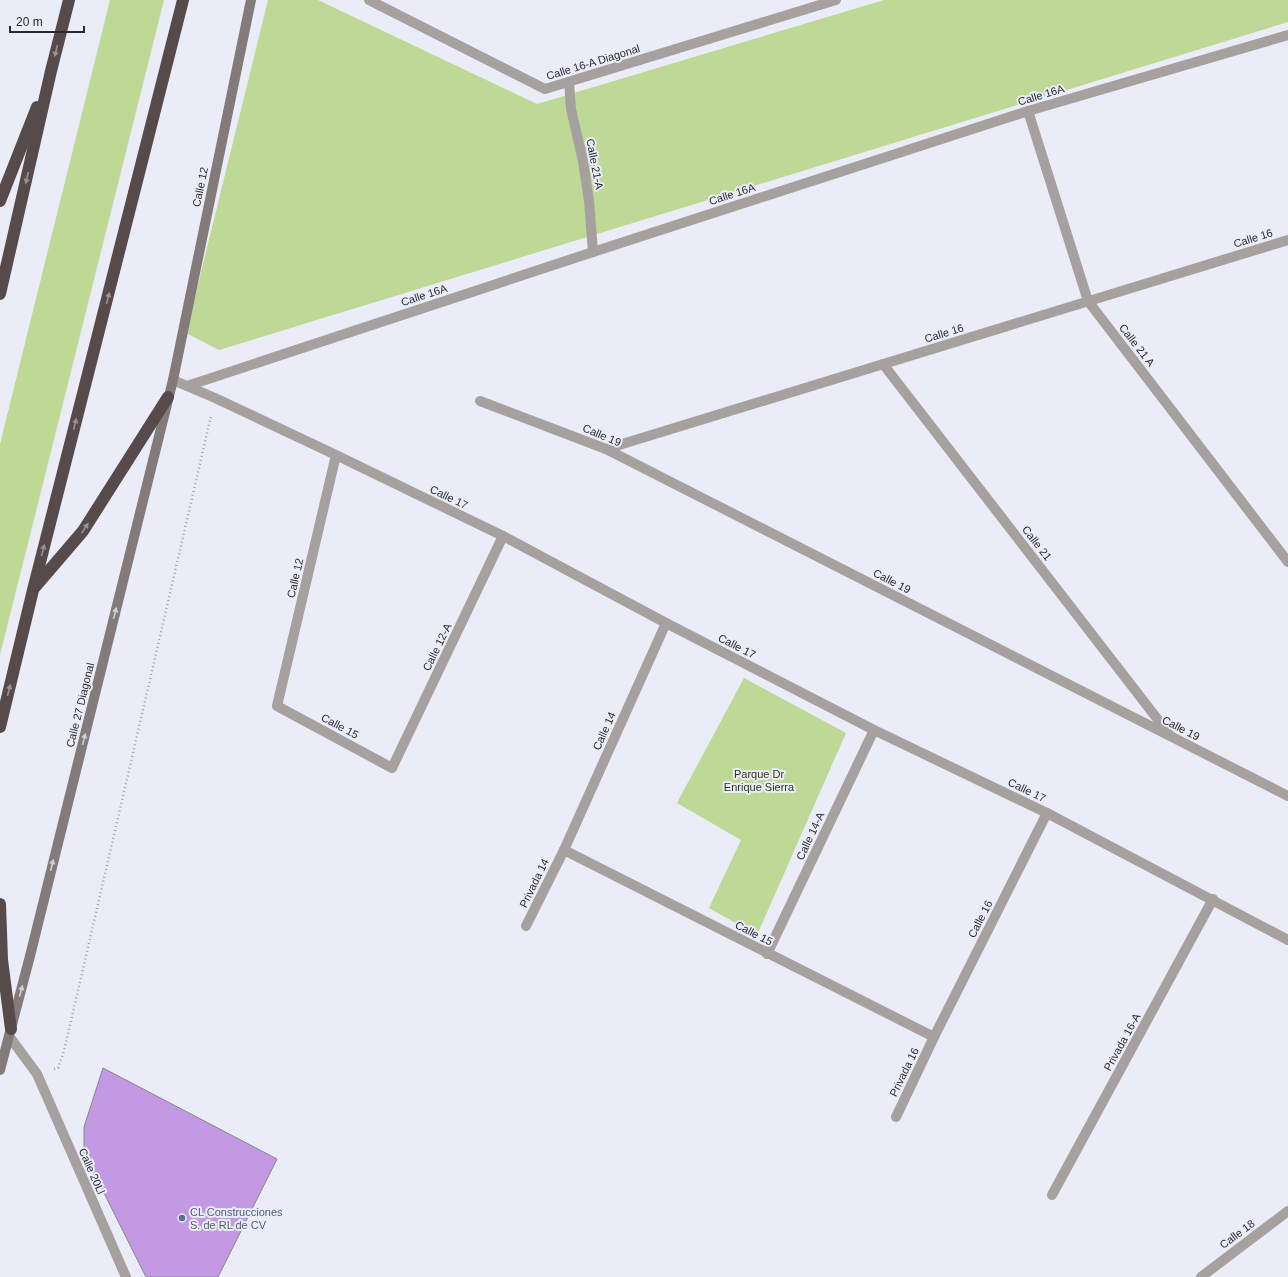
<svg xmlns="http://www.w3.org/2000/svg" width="1288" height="1277" font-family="Arial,sans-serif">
<rect width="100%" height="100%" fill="#eaecf7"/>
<g fill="#bed895">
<path d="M110 0H164L0 655V444Z"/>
<path d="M268 0H318L537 104 884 0H1288V22L219 350 186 333Z"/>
<path d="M744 678 846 733 757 935 709 908 741 840 677 803Z"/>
</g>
<path fill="#c399e3" stroke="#89848d" d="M103 1068 277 1159 218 1277H146L84 1153V1127Z"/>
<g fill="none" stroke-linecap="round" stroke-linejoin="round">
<path stroke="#a2a4ac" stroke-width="2.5" stroke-dasharray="1 3" stroke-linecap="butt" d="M54 1069 58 1068 64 1051 211 416"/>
<g stroke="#a6a09f" stroke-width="10">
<path d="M369 0 545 89 836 0"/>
<path d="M569 82 571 109 583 161 589 201 593 252"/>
<path d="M1028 111 1088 301 1288 562"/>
<path d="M883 364 1169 734"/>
<path d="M173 380 215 398 336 455 503 536 666 623 874 730 1047 813 1288 940"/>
<path d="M187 386 593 252 1028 111 1288 35"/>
<path d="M480 401 606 449 1288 796"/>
<path d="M606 449 1288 240"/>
<path d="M336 455 277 706 392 768 503 536"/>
<path d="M564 850 934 1037"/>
<path d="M526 926 564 850 666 623"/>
<path d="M767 954 874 730"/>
<path d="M9 1036 37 1074 126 1277"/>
<path d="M896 1117 934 1037 1047 813"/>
<path d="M1052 1195 1213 899"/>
<path d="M1201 1277 1288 1211"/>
</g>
<path stroke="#837b7a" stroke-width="10" d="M0 1070 30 956 173 380 251 0"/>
<g stroke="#564b4a" stroke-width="12">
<path d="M0 201 37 107"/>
<path d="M0 294 51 71 69 0"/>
<path d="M35 587 83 531 168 397"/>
<path d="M0 727 33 590 183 0"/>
<path d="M0 904 2 960 11 1029"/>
</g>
</g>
<defs><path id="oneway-solid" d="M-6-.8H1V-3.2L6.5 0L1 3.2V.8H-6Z"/></defs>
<g fill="#999398">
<use href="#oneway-solid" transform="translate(56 51) rotate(104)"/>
<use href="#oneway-solid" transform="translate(27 178) rotate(103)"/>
<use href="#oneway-solid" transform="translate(108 298) rotate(-76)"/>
<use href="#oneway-solid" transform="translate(75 424) rotate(-76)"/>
<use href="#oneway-solid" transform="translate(85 528) rotate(-56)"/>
<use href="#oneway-solid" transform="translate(43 550) rotate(-76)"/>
<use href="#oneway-solid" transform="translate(9 690) rotate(-76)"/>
</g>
<g fill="#d0d0d8">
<use href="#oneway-solid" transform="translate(115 613) rotate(-76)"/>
<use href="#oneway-solid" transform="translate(84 739) rotate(-76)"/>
<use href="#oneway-solid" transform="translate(52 865) rotate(-76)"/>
<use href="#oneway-solid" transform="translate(21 991) rotate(-75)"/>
</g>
<circle fill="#5c6f8a" stroke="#eaecf7" stroke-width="1.5" cx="182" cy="1218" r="4"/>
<g text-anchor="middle" stroke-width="4" stroke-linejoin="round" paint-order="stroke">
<g font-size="11" fill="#292a2e" stroke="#eaecf7">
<text transform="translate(593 62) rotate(-17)" y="4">Calle 16-A Diagonal</text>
<text transform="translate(1041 95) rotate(-17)" y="4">Calle 16A</text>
<text transform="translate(595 164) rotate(79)" y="4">Calle 21-A</text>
<text transform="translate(200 187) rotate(-78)" y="4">Calle 12</text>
<text transform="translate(732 194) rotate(-18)" y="4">Calle 16A</text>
<text transform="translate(1253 238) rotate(-17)" y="4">Calle 16</text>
<text transform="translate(424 295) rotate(-18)" y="4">Calle 16A</text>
<text transform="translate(944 333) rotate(-17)" y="4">Calle 16</text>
<text transform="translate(1137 345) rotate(52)" y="4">Calle 21 A</text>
<text transform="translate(602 435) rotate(23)" y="4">Calle 19</text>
<text transform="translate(449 497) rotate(26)" y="4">Calle 17</text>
<text transform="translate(1037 543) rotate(52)" y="4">Calle 21</text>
<text transform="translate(295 578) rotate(-77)" y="4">Calle 12</text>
<text transform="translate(892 581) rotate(27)" y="4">Calle 19</text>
<text transform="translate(737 646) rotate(27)" y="4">Calle 17</text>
<text transform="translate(437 647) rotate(-64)" y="4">Calle 12-A</text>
<text transform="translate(80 705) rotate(-76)" y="4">Calle 27 Diagonal</text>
<text transform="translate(340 726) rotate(28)" y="4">Calle 15</text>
<text transform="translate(1181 728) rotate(27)" y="4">Calle 19</text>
<text transform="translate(604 731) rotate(-66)" y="4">Calle 14</text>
<text transform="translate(1027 790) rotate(26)" y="4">Calle 17</text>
<text transform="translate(810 836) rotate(-65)" y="4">Calle 14-A</text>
<text transform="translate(534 883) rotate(-64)" y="4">Privada 14</text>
<text transform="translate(980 919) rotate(-63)" y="4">Calle 16</text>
<text transform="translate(754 933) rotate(27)" y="4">Calle 15</text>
<text transform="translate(1122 1042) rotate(-61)" y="4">Privada 16-A</text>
<text transform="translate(904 1072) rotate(-64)" y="4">Privada 16</text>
<text transform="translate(92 1171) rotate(66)" y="4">Calle 20Ll</text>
<text transform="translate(1237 1234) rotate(-37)" y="4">Calle 18</text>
</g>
<g font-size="11" fill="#2b3714" stroke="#eaecf7">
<text x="759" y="778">Parque Dr<tspan x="759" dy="13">Enrique Sierra</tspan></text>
</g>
<g font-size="11" fill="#4e5e75" stroke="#eaecf7" text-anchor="start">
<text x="190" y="1216">CL Construcciones<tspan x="190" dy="13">S. de RL de CV</tspan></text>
</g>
</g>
<path d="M10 26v6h74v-6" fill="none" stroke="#292a2e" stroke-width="2"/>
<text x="16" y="26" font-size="12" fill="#292a2e" stroke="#eaecf7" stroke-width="3" paint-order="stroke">20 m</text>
</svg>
